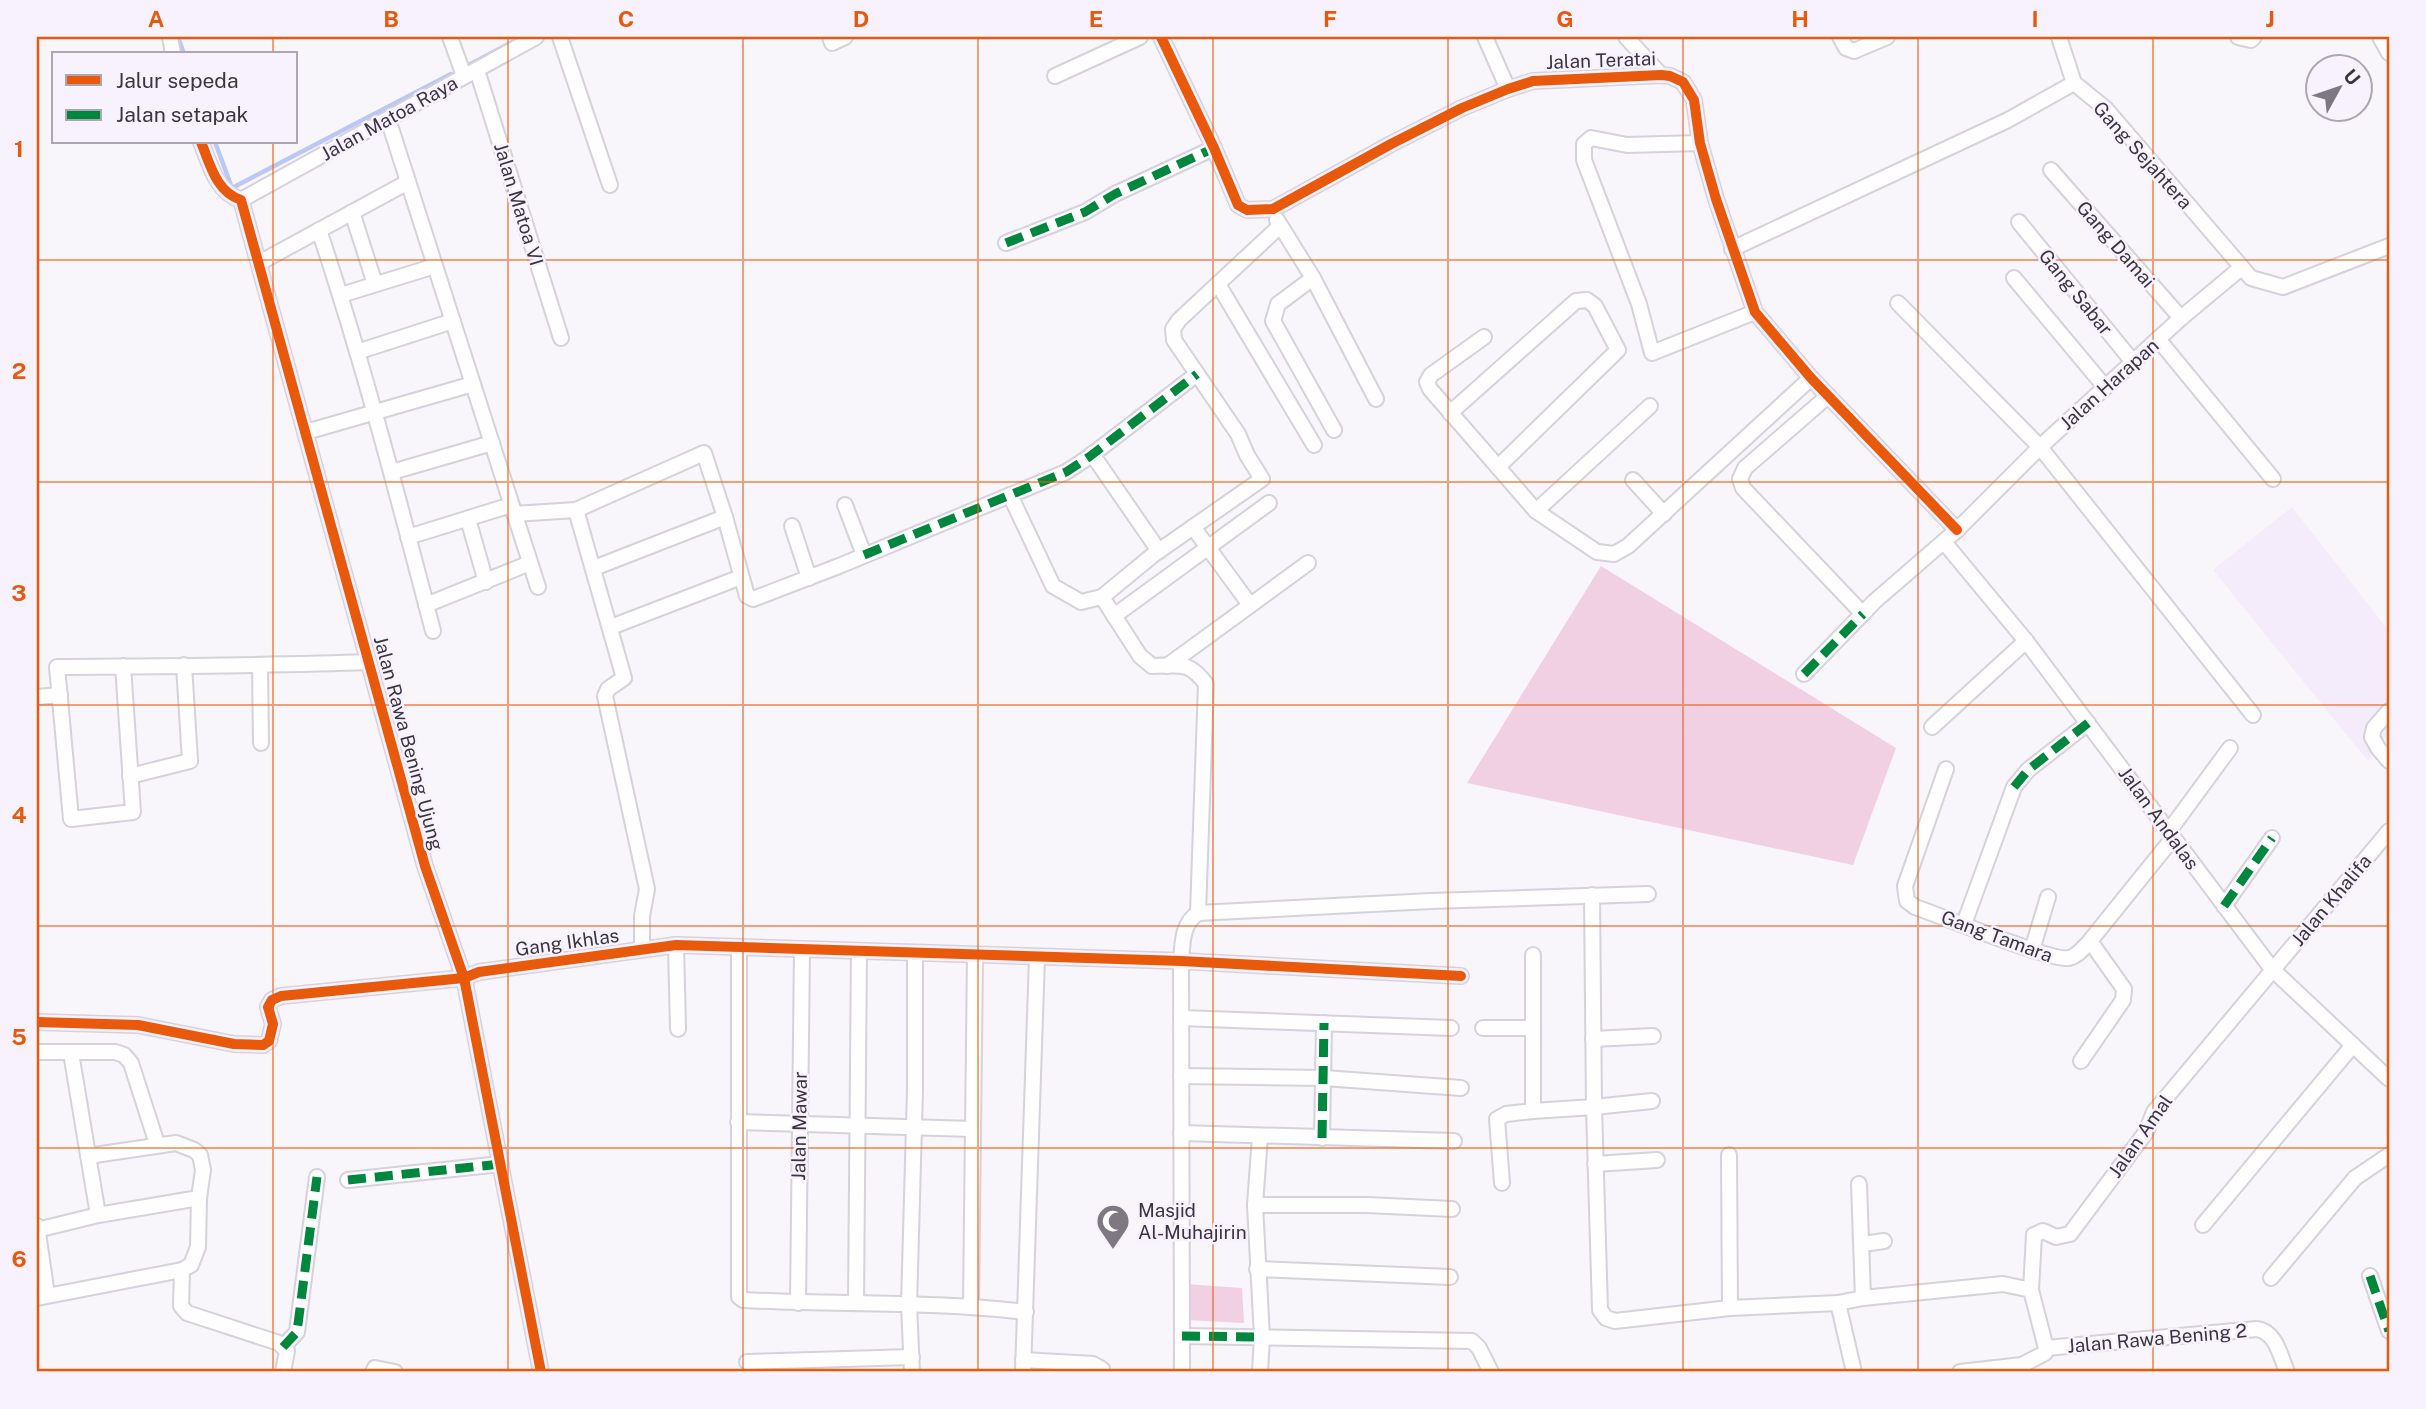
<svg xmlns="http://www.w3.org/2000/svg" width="2426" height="1409" font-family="'Public Sans',sans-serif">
<rect width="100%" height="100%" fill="#f8f5fb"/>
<path fill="#f4ecfa" d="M2292 507 2389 631V732L2368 761 2213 570Z"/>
<g fill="#f2d0e3">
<path d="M1601 566 1896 748 1853 865 1467 783Z"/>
<path d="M1185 1284 1242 1288 1244 1323 1186 1320Z"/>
</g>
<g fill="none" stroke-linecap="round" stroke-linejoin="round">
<g stroke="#bac8f5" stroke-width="4.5">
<path d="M178 37 184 54"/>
<path d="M463 68 522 37"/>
<path d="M215 142 232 188 451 74"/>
</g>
<defs>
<g id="minor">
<path d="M170 37 173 54"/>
<path d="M450 37 464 76"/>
<path d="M560 37 610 185"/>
<path d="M830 37 832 43 845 37"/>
<path d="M1161 37 1214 148 1238 205 1247 210 1273 209 1391 144 1462 108 1508 89 1533 81 1661 75 1670 76 1683 82 1694 100 1700 143 1716 199 1755 312 1811 378 1957 530"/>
<path d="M1485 37 1508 89"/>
<path d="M1626 37 1661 75"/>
<path d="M1840 37 1846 48 1854 51 1887 37"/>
<path d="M2059 37 2074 83 2106 109 2251 278 2283 287 2389 246"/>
<path d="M2238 37 2251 40 2254 37"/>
<path d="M2380 37 2389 53"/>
<path d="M477 70 561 338"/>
<path d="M1055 76 1140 37"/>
<path d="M388 119 538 587"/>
<path d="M201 142C210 164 216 192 241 200L425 866 464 978 541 1372"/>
<path d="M1700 143 1627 145 1591 138 1584 144V160L1639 304 1652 353 1755 312"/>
<path d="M2051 170 2181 318"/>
<path d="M241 200 536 37"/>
<path d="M352 212 375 284"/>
<path d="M1277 220 1313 278 1376 399"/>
<path d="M2019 222 2133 362"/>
<path d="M319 230C363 362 398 497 433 631"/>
<path d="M1006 243 1085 212 1115 194 1214 148"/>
<path d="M1732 249 2008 120 2074 83"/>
<path d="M259 263 408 182"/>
<path d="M1313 278 1278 304 1273 321 1334 430"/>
<path d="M2014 278 2105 387"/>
<path d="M1218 284 1314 445"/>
<path d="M341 295 435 266"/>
<path d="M1898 303 2040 447 2253 715"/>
<path d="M1484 337 1431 375 1427 382 1430 389 1536 511 1597 552 1614 554 1628 546 1811 378"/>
<path d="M2158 339 2273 479"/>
<path d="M357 352 453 321"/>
<path d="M1828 396 1745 468 1740 479 1743 488 1863 614"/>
<path d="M1450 413 1576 301 1587 300 1595 306 1618 350 1498 467"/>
<path d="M306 432 473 384"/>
<path d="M1092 454 1159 551"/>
<path d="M392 472 492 443"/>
<path d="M1633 480 1664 514"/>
<path d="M1010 495 1053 586 1081 602 1102 597 1153 555 1262 479 1247 455 1238 434 1174 340 1173 329 1179 320 1280 226"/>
<path d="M845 505 864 555"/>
<path d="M576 510 624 678 608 689 605 696 647 889 642 916V949"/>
<path d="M1536 511 1650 406"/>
<path d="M514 514 576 510 704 453 725 517 747 596 753 599 839 566 1066 472 1089 457 1197 374"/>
<path d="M468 519 486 582"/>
<path d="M792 526 809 578"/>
<path d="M1193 527 1250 605"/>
<path d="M408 537 511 505"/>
<path d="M1944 542 2026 641 2272 969 2389 1079"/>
<path d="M594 568 725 517"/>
<path d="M1102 597 1140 656 1152 666C1180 666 1188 660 1206 684L1198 913"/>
<path d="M426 605 530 563"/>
<path d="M1114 616 1269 503"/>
<path d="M611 627 741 577"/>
<path d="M123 666 133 812 71 819 57 667C162 666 265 666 369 662"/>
<path d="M260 666 261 743"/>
<path d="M1167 666 1308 563"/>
<path d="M1804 674 1875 601 1957 530 2040 447 2181 318 2241 268"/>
<path d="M37 697 60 695"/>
<path d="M2389 711 2374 728 2372 737 2378 748 2389 761"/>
<path d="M1932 727 2026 641"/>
<path d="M1946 769 1905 886 1907 901 1915 907C1939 915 2053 962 2069 958 2078 956 2084 947 2090 941L2173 838"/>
<path d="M130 776 190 761 184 665"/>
<path d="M2169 831 2230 748"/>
<path d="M1592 895 1594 1107 1652 1101"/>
<path d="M2224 906 2272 838"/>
<path d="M1964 924 2014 787 2028 770 2088 723"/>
<path d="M676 945 678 1029"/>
<path d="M739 947V1297L743 1300C837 1305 932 1301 1026 1312"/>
<path d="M2032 950 2048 897"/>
<path d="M1533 955V1111L1594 1107 1600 1310 1606 1318 1615 1321 1730 1308 1838 1303 1863 1298 2003 1284 2031 1290 2046 1348 2257 1329C2276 1332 2280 1355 2287 1372"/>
<path d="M1181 1018 1451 1028"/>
<path d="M37 1022 138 1025 234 1044 263 1045 269 1041 273 1024 268 1007 272 1000 281 996 464 978 479 972 676 945 1181 961 1461 976"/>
<path d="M1483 1028H1532"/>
<path d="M1593 1039 1653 1036"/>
<path d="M37 1052H115L124 1055 131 1063 157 1144"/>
<path d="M71 1053 98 1215"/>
<path d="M2081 1061 2123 1000 2124 989 2090 941"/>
<path d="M1181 1076 1324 1078 1461 1088"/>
<path d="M738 1122 973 1129"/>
<path d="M1181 1133 1454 1141"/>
<path d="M1260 1136 1255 1205 1262 1337 1260 1372"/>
<path d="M1322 1138 1324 1023"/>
<path d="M1729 1155 1730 1308"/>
<path d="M88 1156 176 1143 194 1150 200 1155 203 1170 199 1198 198 1247 191 1265 182 1270"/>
<path d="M1595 1164 1657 1160"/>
<path d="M348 1180 501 1164"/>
<path d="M1502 1183 1497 1119 1506 1114 1533 1111"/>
<path d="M1859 1184 1863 1298"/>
<path d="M1255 1205H1367L1452 1209"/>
<path d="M2203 1225 2353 1045"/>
<path d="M37 1226 47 1295"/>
<path d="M37 1230 98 1215 199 1198"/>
<path d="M1863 1244 1884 1241"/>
<path d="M1257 1269 1450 1277"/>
<path d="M2370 1276 2389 1331"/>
<path d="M2271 1278 2355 1178 2389 1155"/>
<path d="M2031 1290 2034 1235 2043 1231 2056 1237 2070 1234 2146 1132 2154 1112 2389 831"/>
<path d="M37 1298 182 1270 181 1306 187 1313 279 1343 287 1351 283 1372"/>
<path d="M856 1302 859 951"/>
<path d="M798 1303 802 949"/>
<path d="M1838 1303 1854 1372"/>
<path d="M971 1305 975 955"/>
<path d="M1182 1336 1472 1341 1479 1348 1491 1372"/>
<path d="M283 1347 297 1332 317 1177"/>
<path d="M1023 1360 1093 1364 1102 1369V1372"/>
<path d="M747 1362 912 1357"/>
<path d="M373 1372 375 1368 395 1372"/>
<path d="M912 1372 909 1305 915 1090V953"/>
<path d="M1023 1372 1037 957"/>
<path d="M1182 1372 1181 961C1183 943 1181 925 1198 913L1431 901 1648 894"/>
<path d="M1960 1372 2022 1365 2045 1353 2046 1348"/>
</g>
</defs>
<use href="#minor" stroke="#d6d1da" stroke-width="18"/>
<use href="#minor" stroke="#fefefe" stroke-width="14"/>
<g stroke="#00873e" stroke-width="9" stroke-dasharray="18 9" stroke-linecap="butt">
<path d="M1006 243 1085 212 1115 194 1214 148"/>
<path d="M864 555 1066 472 1089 457 1197 374"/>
<path d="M1804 674 1863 614"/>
<path d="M2014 787 2028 770 2088 723"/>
<path d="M2224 906 2272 838"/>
<path d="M1322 1138 1324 1023"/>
<path d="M348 1180 501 1164"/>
<path d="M2370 1276 2389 1331"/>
<path d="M1182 1336 1262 1337"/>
<path d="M283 1347 297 1332 317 1177"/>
</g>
<defs>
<g id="cycleway">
<path d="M1161 37 1214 148 1238 205 1247 210 1273 209 1391 144 1462 108 1508 89 1533 81 1661 75 1670 76 1683 82 1694 100 1700 143 1716 199 1755 312 1811 378 1957 530"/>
<path d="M201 142C210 164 216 192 241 200L425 866 464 978 541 1372"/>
<path d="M37 1022 138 1025 234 1044 263 1045 269 1041 273 1024 268 1007 272 1000 281 996 464 978 479 972 676 945 1181 961 1461 976"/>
</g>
</defs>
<use href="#cycleway" stroke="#f8f2fe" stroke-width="15"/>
<use href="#cycleway" stroke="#e8590c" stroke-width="10"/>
</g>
<path fill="none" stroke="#e8590c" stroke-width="2" stroke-opacity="0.55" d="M273 37V54M508 37V1372M743 37V1372M978 37V1372M1213 37V1372M1448 37V1372M1683 37V1372M1918 37V1372M2153 37V1372M273 142V1372M37 260H2389M37 482H2389M37 705H2389M37 926H2389M37 1148H2389"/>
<defs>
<symbol id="mosque-pin" viewBox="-11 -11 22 30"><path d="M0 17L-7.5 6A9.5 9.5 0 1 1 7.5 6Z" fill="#7d7881" stroke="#f8f2fe"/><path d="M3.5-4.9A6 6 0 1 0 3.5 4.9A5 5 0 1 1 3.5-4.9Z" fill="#fff"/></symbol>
</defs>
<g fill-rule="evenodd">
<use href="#mosque-pin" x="1094" y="1202" width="38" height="52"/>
</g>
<g text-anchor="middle" stroke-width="5" stroke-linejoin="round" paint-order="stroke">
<g font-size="19" fill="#3b3540" stroke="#f8f2fe">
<text transform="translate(1601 60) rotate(-2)" y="7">Jalan Teratai</text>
<text transform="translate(389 118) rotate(-29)" y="7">Jalan Matoa Raya</text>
<text transform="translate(2143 155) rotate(48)" y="7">Gang Sejahtera</text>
<text transform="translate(519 204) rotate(73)" y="7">Jalan Matoa VI</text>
<text transform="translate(2116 244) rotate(49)" y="7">Gang Damai</text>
<text transform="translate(2076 292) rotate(51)" y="7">Gang Sabar</text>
<text transform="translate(2109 384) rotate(-42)" y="7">Jalan Harapan</text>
<text transform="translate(409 743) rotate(75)" y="7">Jalan Rawa Bening Ujung</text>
<text transform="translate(2159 818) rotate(54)" y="7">Jalan Andalas</text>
<text transform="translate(2331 900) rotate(-50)" y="7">Jalan Khalifa</text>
<text transform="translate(1997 936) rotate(20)" y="7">Gang Tamara</text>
<text transform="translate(567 942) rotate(-8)" y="7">Gang Ikhlas</text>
<text transform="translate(799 1126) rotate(-89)" y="7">Jalan Mawar</text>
<text transform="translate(2140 1136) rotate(-55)" y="7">Jalan Amal</text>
<text transform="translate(2157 1338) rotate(-5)" y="7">Jalan Rawa Bening 2</text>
</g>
<g font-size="19" fill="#3b3540" stroke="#f8f2fe" text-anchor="start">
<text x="1138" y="1217">Masjid<tspan x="1138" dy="22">Al-Muhajirin</tspan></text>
</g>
</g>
<rect width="2426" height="1409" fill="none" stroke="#f8f2fe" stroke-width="77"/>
<rect x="52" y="52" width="245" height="91" fill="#f8f2fe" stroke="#aca6b2" stroke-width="2"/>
<rect x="66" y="75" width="35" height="10" fill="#e8590c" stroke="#aca6b2" stroke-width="2"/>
<text x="116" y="88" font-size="21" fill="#3b3540">Jalur sepeda</text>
<rect x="66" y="110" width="35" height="10" fill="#00873e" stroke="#aca6b2" stroke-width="2"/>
<text x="116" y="122" font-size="21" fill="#3b3540">Jalan setapak</text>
<g transform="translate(2339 88) rotate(50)"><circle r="33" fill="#f8f2fe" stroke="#aca6b2" stroke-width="2"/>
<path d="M0-5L12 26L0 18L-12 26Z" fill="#7d7881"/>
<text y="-10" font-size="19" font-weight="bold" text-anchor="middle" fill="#3b3540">U</text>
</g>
<rect x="38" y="38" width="2350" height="1332" fill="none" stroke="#e8590c" stroke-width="2.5"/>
<g font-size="23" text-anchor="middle" font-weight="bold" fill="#e8590c">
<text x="156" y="27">A</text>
<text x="391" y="27">B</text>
<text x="626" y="27">C</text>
<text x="861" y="27">D</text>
<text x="1096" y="27">E</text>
<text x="1330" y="27">F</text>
<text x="1565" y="27">G</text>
<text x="1800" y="27">H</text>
<text x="2035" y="27">I</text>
<text x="2270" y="27">J</text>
<text x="19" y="157">1</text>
<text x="19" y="379">2</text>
<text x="19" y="601">3</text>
<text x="19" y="823">4</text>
<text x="19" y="1045">5</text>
<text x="19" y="1267">6</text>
</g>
</svg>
